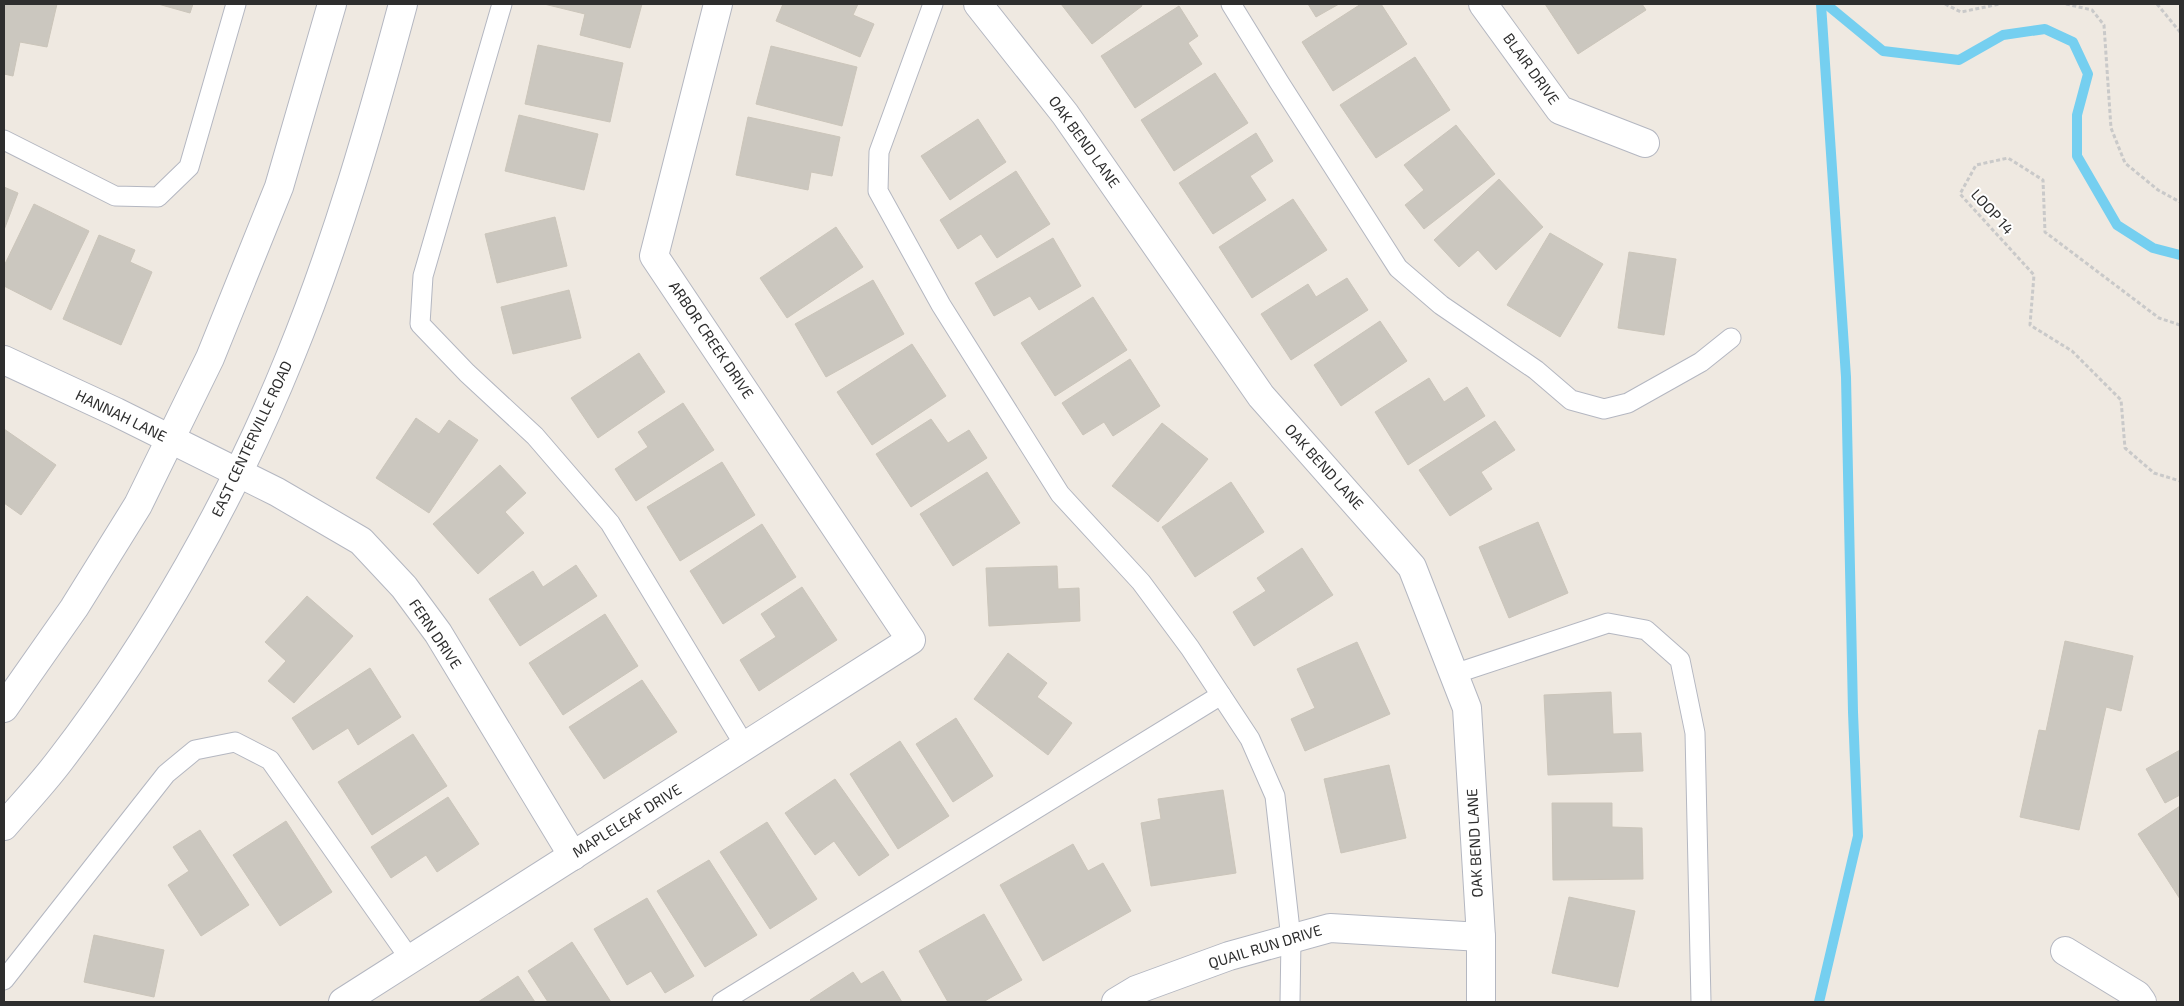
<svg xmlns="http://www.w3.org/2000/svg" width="2184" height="1006" font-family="'Exo 2',sans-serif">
<rect width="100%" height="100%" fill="#efe9e1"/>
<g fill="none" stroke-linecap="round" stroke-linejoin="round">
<g stroke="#75cff0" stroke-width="10">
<path d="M1826 4 1883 51 1959 60 2003 35 2045 29 2073 42 2088 74 2077 115V156L2117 225 2153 248 2180 255"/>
<path d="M1819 1002 1858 836 1853 712 1846 377 1821 4"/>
</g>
</g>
<g fill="#cbc7bf" stroke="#cbc5ba">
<path d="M4 4H57L47 47 20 42 13 76 4 74Z"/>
<path d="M158 4H193L190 13Z"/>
<path d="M544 4H642L630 48 580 35 585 14Z"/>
<path d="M783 4H858L853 15 874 24 860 57 776 21Z"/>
<path d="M1061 4H1141L1142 6 1092 44Z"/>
<path d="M1308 4H1339L1316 17Z"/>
<path d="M1361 4H1381L1407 44 1333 91 1302 42Z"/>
<path d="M1545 4H1642L1646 10 1578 54Z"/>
<path d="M1179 6 1198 36 1188 43 1202 64 1135 108 1101 56Z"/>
<path d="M538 45 623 63 610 122 525 104Z"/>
<path d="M771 46 857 67 842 126 756 104Z"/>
<path d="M1415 57 1450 110 1376 158 1340 105Z"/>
<path d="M1215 73 1248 123 1174 171 1141 120Z"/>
<path d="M519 115 598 134 584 190 505 171Z"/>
<path d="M748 117 840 137 832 176 811 172 808 190 736 175Z"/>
<path d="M978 119 1006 162 950 200 921 156Z"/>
<path d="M1456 125 1495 174 1424 229 1405 205 1424 190 1404 165Z"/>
<path d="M1256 133 1273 161 1250 176 1266 200 1213 234 1179 183Z"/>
<path d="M1016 171 1050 224 997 258 981 234 958 249 940 220Z"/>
<path d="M1499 179 1543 227 1496 270 1478 250 1459 267 1434 240Z"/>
<path d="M4 187 18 193 4 230Z"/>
<path d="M1293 199 1327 250 1252 298 1219 247Z"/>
<path d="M34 204 89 231 51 310 4 286V266Z"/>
<path d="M555 217 567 266 497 283 485 234Z"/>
<path d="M836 227 863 267 787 318 760 278Z"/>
<path d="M1550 233 1603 264 1560 337 1507 305Z"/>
<path d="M99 235 135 250 130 262 152 272 121 345 63 319Z"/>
<path d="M1053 238 1081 286 1039 310 1030 296 994 316 975 283Z"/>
<path d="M1629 252 1676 259 1664 335 1618 328Z"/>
<path d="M1347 278 1368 310 1291 360 1261 314 1308 284 1316 297Z"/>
<path d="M873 280 904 334 826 377 795 324Z"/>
<path d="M569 290 581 338 513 354 501 307Z"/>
<path d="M1093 297 1127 350 1055 396 1021 343Z"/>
<path d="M1380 321 1407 361 1341 406 1314 365Z"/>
<path d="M912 344 946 396 872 445 837 392Z"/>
<path d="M639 353 665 392 598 438 571 398Z"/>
<path d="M1130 359 1160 406 1113 436 1104 422 1083 435 1062 403Z"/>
<path d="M1429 378 1444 402 1467 387 1485 416 1408 465 1375 412Z"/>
<path d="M683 403 714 450 636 501 615 469 648 447 638 432Z"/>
<path d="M416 418 439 434 449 420 478 440 429 513 376 478Z"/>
<path d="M931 419 948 443 969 430 987 458 911 507 876 454Z"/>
<path d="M1495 421 1515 450 1481 472 1492 489 1450 516 1419 470Z"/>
<path d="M1162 423 1208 459 1158 522 1112 486Z"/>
<path d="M4 429 56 465 21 515 4 503Z"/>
<path d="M722 462 755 515 680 561 647 507Z"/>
<path d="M500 465 526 493 505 512 524 533 478 574 433 524Z"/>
<path d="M987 472 1020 523 953 566 920 514Z"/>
<path d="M1231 482 1264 532 1195 577 1162 527Z"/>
<path d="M1538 522 1568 593 1509 618 1479 547Z"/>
<path d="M762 524 796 577 723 624 690 571Z"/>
<path d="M1302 548 1333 595 1254 646 1233 612 1266 591 1257 578Z"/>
<path d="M576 565 597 596 520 646 489 599 533 571 543 587Z"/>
<path d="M1057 566 1058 589 1079 588 1080 621 989 626 986 568Z"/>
<path d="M802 587 837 640 759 691 740 660 776 637 761 614Z"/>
<path d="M307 596 353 636 294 703 268 681 286 661 265 642Z"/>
<path d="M605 614 638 666 563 715 529 663Z"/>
<path d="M2065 641 2133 656 2121 711 2106 707 2079 830 2020 817 2039 730 2046 731Z"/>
<path d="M1357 642 1390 714 1305 751 1291 719 1315 708 1297 669Z"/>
<path d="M1008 653 1047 683 1037 697 1072 723 1048 755 974 699Z"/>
<path d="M370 668 401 717 358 745 348 728 313 750 292 718Z"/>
<path d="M642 680 677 732 604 779 569 727Z"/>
<path d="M1611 692 1613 734 1641 733 1643 771 1548 775 1544 695Z"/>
<path d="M956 718 993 776 953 802 916 744Z"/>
<path d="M413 734 447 786 372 835 338 782Z"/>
<path d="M900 741 949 816 898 849 850 774Z"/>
<path d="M2180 750V795L2165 803 2146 769Z"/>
<path d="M1389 765 1406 838 1341 853 1324 779Z"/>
<path d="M835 779 889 855 859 876 834 841 815 855 785 813Z"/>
<path d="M1223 790 1236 873 1151 886 1141 823 1161 819 1158 799Z"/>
<path d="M448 797 479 844 437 872 426 855 391 878 371 847Z"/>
<path d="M1552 803H1612V827L1642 828 1643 879 1553 880Z"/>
<path d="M2180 806V899L2138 834Z"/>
<path d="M286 821 332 892 280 926 233 855Z"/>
<path d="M767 822 817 899 770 929 720 852Z"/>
<path d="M200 830 249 905 201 936 168 885 189 871 173 847Z"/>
<path d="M1073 844 1088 871 1103 863 1131 911 1043 961 1000 885Z"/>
<path d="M709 860 757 935 705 967 657 891Z"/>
<path d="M1569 897 1635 911 1618 987 1552 973Z"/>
<path d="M647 898 694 976 665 993 651 971 627 985 594 929Z"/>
<path d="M984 914 1022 980 983 1002H948L919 951Z"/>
<path d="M94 935 164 950 154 997 84 982Z"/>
<path d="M572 942 611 1002H548L528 971Z"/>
<path d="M883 971 902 1002H812L810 1000 853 972 861 984Z"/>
<path d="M518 976 535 1002H478Z"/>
</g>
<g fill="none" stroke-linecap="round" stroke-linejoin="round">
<defs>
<g id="service">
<path d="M502 4 423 276 420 324 467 373 535 436 610 523 745 746"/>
<path d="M933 4 879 152 878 191 941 305 1060 494 1141 582 1190 648 1250 739 1275 796 1291 939 1290 1002"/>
<path d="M1231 4 1279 82 1398 268 1441 305 1536 370 1571 400 1604 409 1628 403 1701 362 1731 338"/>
<path d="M4 140 115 196 158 197 189 167 236 4"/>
<path d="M1454 674 1608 623 1646 630 1680 660 1695 733 1701 1002"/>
<path d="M4 980 166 774 195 750 235 742 270 760 410 959"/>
<path d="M722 1002 1221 695"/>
</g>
<g id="minor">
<path d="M978 4 1065 114 1261 396 1412 567 1467 708 1481 937V1002"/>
<path d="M1483 4 1560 110 1645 143"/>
<path d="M4 360 116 412 277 492 361 541 404 587 438 633 573 856"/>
<path d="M2065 951 2137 995 2142 1002"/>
<path d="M343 1002 911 640 654 256 718 4"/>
<path d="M1116 1002 1136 990 1229 956 1330 928 1481 937"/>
</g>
<g id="secondary">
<path d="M4 708 74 608 138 505 210 358 279 187 332 4"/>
<path d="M4 826C23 804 43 783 61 759 153 639 233 498 290 357 337 242 371 123 403 4"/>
</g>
</defs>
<use href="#service" stroke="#b4b7c1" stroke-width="21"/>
<use href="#minor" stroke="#b4b7c1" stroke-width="30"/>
<use href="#secondary" stroke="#b4b7c1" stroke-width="30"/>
<g stroke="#c9c9c9" stroke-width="3" stroke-dasharray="4 2.5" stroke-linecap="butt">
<path d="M1945 4 1961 12 2000 4"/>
<path d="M2066 4 2092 10 2104 25 2111 128 2125 163 2158 190 2180 202"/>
<path d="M2157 4 2180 32"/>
<path d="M2180 325 2159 318 2045 232 2043 180 2008 158 1976 165 1960 194 2034 275 2030 325 2072 351 2121 400 2125 448 2154 473 2180 481"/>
</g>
<use href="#service" stroke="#fff" stroke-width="19"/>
<use href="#minor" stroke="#fff" stroke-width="28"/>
<use href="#secondary" stroke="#fff" stroke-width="28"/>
</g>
<g text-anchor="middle" stroke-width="4" stroke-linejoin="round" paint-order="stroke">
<g font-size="15" fill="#2e2e2e" stroke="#fff">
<text transform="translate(1531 69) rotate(54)" y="5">BLAIR DRIVE</text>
<text transform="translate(1084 142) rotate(54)" y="5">OAK BEND LANE</text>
<text transform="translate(1992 212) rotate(48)" y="5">LOOP 14</text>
<text transform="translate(711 340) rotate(56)" y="5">ARBOR CREEK DRIVE</text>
<text transform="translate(121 416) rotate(26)" y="5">HANNAH LANE</text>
<text transform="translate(252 439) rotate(-65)" y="5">EAST CENTERVILLE ROAD</text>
<text transform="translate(1324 467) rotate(48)" y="5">OAK BEND LANE</text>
<text transform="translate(435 634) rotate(56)" y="5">FERN DRIVE</text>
<text transform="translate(627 821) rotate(-32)" y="5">MAPLELEAF DRIVE</text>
<text transform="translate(1475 843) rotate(-93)" y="5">OAK BEND LANE</text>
<text transform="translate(1265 947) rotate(-17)" y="5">QUAIL RUN DRIVE</text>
</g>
</g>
<rect width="2184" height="1006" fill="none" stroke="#2e2e2e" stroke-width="10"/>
</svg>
